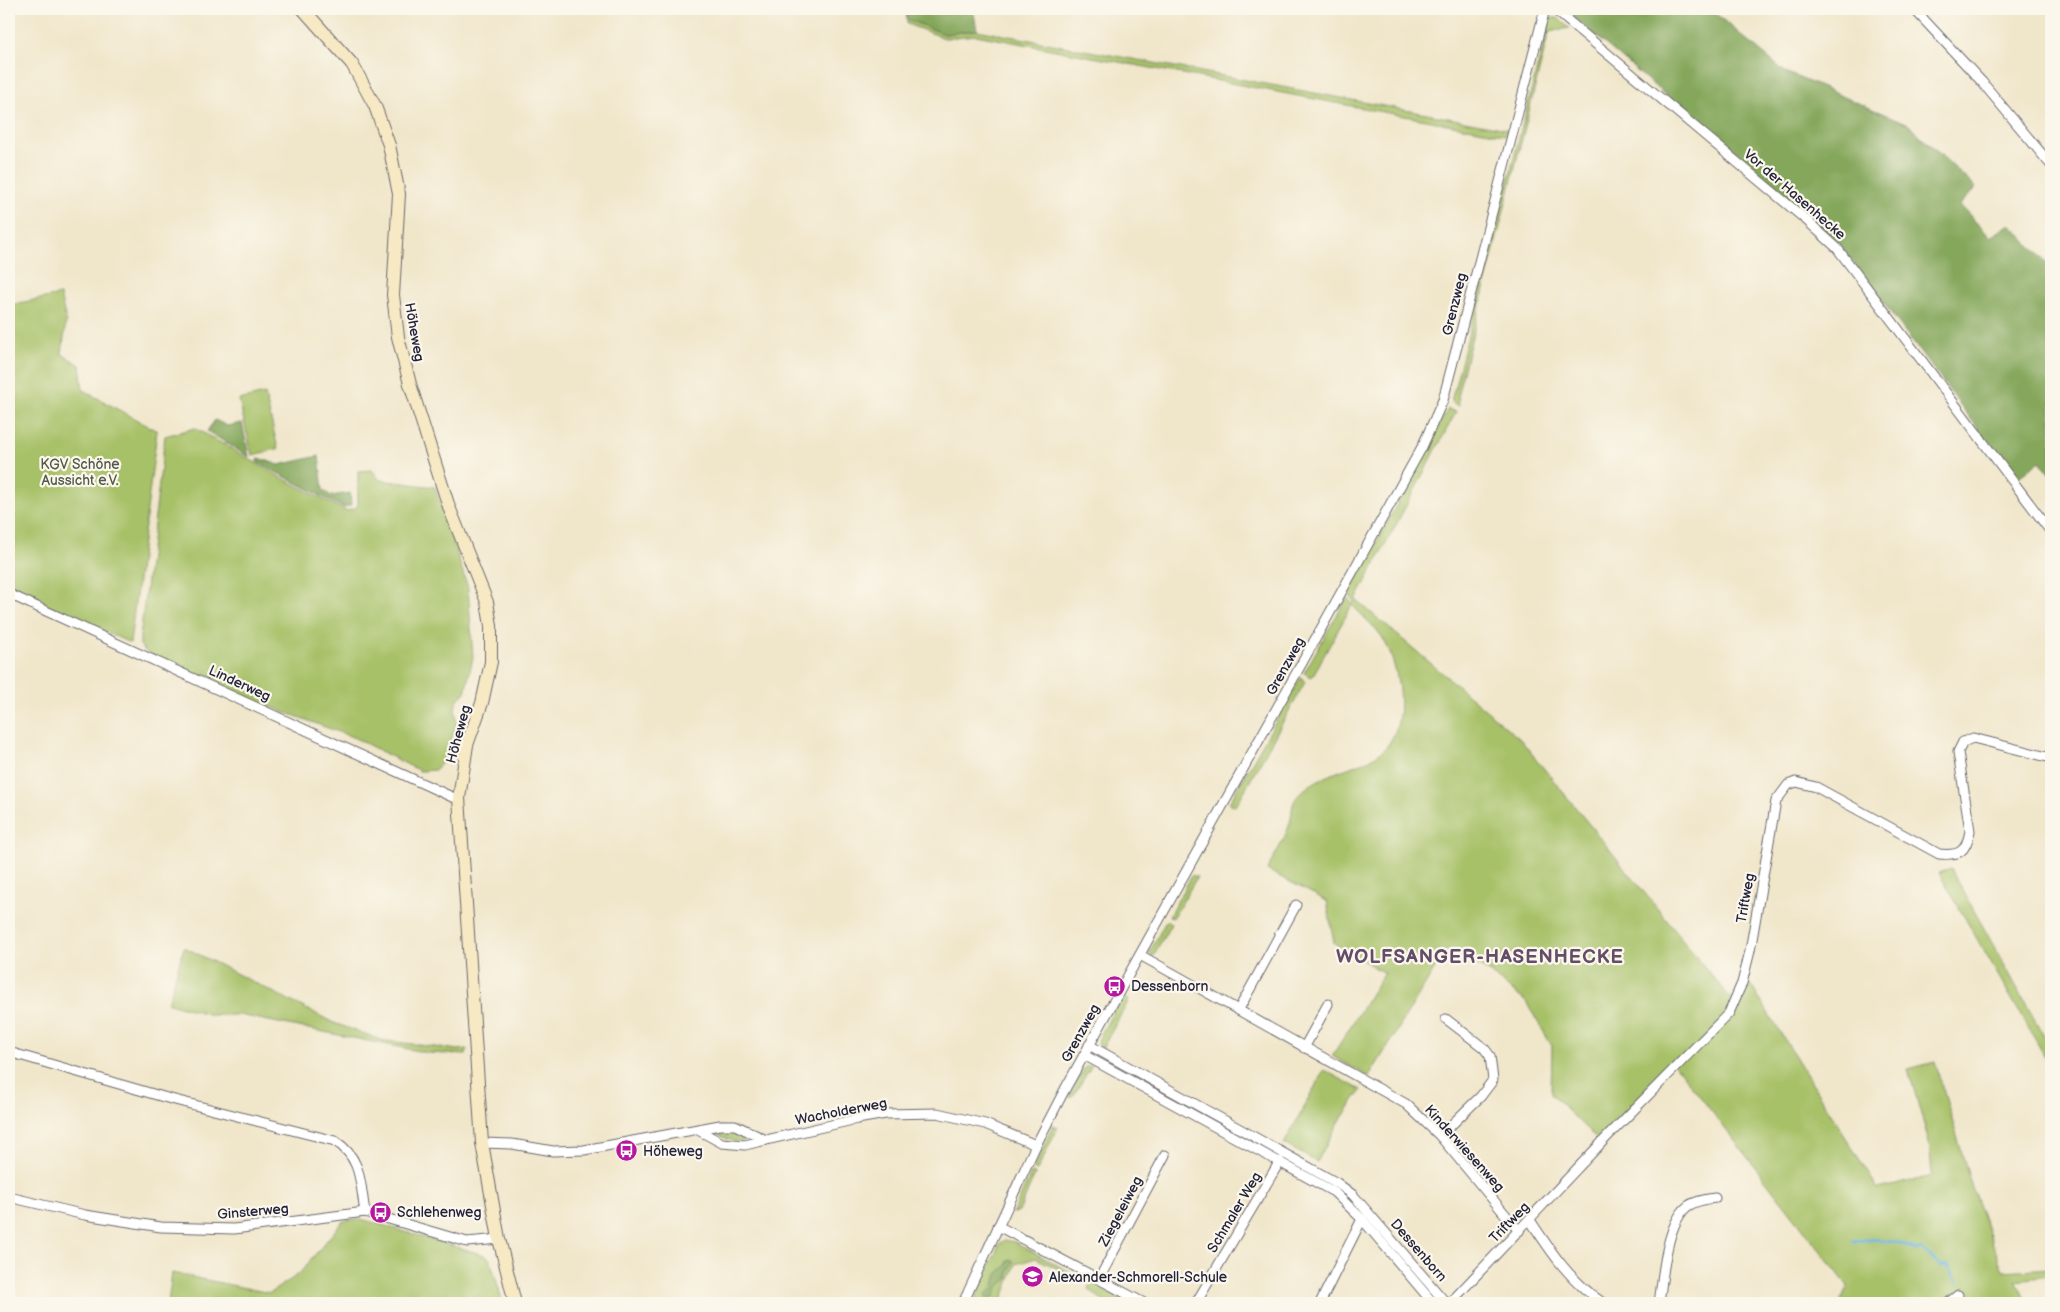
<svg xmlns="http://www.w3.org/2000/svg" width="2060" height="1312" font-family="'Balsamiq Sans',sans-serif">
<rect width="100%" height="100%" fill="#fbf7ec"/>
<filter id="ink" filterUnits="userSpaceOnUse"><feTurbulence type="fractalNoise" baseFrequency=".02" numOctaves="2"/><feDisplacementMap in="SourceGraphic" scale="10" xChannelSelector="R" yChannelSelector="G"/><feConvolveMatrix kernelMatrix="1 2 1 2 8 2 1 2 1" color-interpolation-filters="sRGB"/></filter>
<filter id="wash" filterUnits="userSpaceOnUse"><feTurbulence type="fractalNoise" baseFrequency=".0096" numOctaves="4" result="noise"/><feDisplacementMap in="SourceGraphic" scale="20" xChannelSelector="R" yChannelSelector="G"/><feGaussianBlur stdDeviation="1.12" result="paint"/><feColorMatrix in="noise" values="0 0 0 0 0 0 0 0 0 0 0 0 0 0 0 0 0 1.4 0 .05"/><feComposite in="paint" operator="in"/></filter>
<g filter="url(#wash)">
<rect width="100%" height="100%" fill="#f0e6ca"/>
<g fill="#a7c167" stroke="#647251">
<path d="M1550 18H1558L1569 28 1549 32 1458 392 1459 406 1452 402V398Z"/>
<path d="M907 19 945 34 977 30 1507 129 1505 135 976 35 945 38 907 24Z"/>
<path d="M60 295 66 320 62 354 80 365 83 390 157 431 130 643 9 588V305Z"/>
<path d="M265 394 278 449 252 455 239 400Z"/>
<path d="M1448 409 1456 412 1356 600 1520 739 1729 997 1741 1000 1750 984 1878 1189 1932 1176 1929 1142 1908 1069 1935 1062 1972 1187 2003 1271 2051 1268V1276L2015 1280 2029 1303H1953L1949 1296 1940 1303H1840L1848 1286 1673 1062 1598 1140 1551 1094 1552 1046 1526 1002 1485 969 1447 949 1369 1077 1332 1056 1384 973 1334 943 1327 901 1267 870C1274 856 1284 841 1289 826 1295 808 1287 804 1305 789 1324 773 1352 769 1374 757 1412 735 1401 674 1385 642 1380 631 1361 615 1352 605L1312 677 1304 673 1347 597 1352 604 1354 602 1349 593Z"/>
<path d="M195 428 282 478 346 511 356 508 358 504V471L372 470 380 480 435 487 468 588 473 657 465 693 458 699 455 707 457 725 442 763 435 770 420 771 355 738 260 703 146 652 140 645V637L165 436Z"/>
<path d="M1301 677 1305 682 1236 806 1229 803Z"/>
<path d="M1951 869 2051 1049V1067L1939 873Z"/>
<path d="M1192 875 1197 877 1173 918 1169 916Z"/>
<path d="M1166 921 1171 924 1152 958 1149 953Z"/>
<path d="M184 947 334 1023 381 1040 458 1050 467 1049 466 1055 428 1053 239 1015H212L168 1003Z"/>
<path d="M1122 996 1129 1000 1102 1049 1098 1043 1099 1038Z"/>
<path d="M1092 1065 1072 1098 1069 1096 1085 1067Z"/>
<path d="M1324 1070 1361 1090 1338 1124 1317 1162 1284 1144Z"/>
<path d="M1053 1125 1058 1127 1037 1171 1033 1169Z"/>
<path d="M720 1127 734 1128 753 1137V1140C740 1143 728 1141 717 1134L715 1130Z"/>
<path d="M1031 1173 1035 1174 1019 1212 1013 1213Z"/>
<path d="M353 1219 365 1220 484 1255 490 1259 503 1303H168L172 1273 270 1293 299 1274 343 1221Z"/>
<path d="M1005 1240 1015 1242 1070 1272 1068 1274 1036 1258 1016 1264 1001 1303H973L1000 1243Z"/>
<path d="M1091 1283 1129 1303H1105L1088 1288Z"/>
</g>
<g fill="#85a75c" stroke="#54644c">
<path d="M905 9H973L977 30 945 34 907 19Z"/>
<path d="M1564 9H1710L1785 72 1908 124 1976 188 1960 205 1990 237 2010 224 2051 267V476L2040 461 2016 479 1837 241Z"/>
<path d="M215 420 227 426 242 423 249 457 207 431Z"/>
<path d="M319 456 323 490 331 496 350 493 351 505 344 508 257 462 259 458 279 465Z"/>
<path d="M1009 1259 1014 1261 1009 1270 1008 1279 998 1287 994 1298H986V1294L993 1289 997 1274 1006 1266Z"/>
</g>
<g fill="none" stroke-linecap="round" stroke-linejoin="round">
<g stroke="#5dafd8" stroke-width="3">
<path d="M1853 1241C1876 1238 1897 1238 1916 1251L1922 1249 1941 1266 1948 1265 1957 1282"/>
<path d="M1971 1295 1975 1303"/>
</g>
</g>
</g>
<g filter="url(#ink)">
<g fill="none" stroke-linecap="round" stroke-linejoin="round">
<defs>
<g id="street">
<path d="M1554 9 1805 219 1837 248 2051 532"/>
<path d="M1914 9 1982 82 2051 165"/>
<path d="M2051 9V10"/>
<path d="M9 594 452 797 459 798"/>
<path d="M1140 955 1406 1104 1440 1136 1519 1231"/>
<path d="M1239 1009 1296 905"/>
<path d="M1089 1045 1337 1183 1353 1195 1446 1303"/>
<path d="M1304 1048 1328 1004"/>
<path d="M9 1052 167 1098 335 1141C362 1158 360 1183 365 1212"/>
<path d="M1084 1055 1334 1192 1362 1219 1433 1303"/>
<path d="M698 1130 722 1143 745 1145 857 1119 886 1114 937 1113 985 1124 1036 1145"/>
<path d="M1440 1136 1481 1096 1493 1080 1490 1056 1484 1048 1446 1019"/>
<path d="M482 1143 512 1144 553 1151 584 1150 720 1125H735L766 1140"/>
<path d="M9 1197 85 1215 161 1227 234 1229 365 1212 467 1242 499 1239"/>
<path d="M1530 1220C1551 1252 1571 1282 1603 1303"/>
<path d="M998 1226 1144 1303"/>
<path d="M1099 1279 1165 1155"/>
<path d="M963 1303 1036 1145 1064 1091 1422 447 1443 400 1545 9"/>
<path d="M1196 1303 1280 1161"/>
<path d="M1320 1303 1362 1219"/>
<path d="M1450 1303 1606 1138 1729 1013 1742 983 1750 951 1776 801 1788 785 1796 782 1816 787 1939 854C1960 856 1966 852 1970 831L1958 752 1963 742 1973 738 2051 758"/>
<path d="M1659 1303C1663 1277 1666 1223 1688 1206 1695 1201 1707 1199 1715 1198"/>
<path d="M1948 1303 1958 1295"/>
</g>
<path id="secondary" d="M303 9 352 64 375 106 389 145 399 194 393 295 398 337 410 384 449 507 487 602 491 626V662L482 703 467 745 459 798 482 1143 499 1239 515 1303"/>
</defs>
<use href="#street" stroke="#6a676d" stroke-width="11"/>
<use href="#secondary" stroke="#6a676d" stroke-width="14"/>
<use href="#street" stroke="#fff" stroke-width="9"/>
<use href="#secondary" stroke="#f6e9c3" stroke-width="12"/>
</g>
</g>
<defs>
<symbol id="bus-disc" viewBox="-11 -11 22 22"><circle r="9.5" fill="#b5179e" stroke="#fbf7ec"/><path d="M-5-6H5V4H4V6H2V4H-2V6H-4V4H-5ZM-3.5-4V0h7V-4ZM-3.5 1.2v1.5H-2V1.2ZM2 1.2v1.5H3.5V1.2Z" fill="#fff"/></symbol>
<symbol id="school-disc" viewBox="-11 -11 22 22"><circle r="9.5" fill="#b5179e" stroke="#fbf7ec"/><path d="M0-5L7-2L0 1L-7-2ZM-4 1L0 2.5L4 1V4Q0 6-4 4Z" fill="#fff"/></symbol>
</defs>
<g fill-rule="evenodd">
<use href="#bus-disc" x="1102" y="974" width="25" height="25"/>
<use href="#bus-disc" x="614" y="1138" width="25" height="25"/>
<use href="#bus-disc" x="368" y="1200" width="25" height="25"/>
<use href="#school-disc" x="1020" y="1264" width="25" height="25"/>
</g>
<g text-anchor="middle" stroke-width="4.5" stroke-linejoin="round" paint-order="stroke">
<g font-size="14" fill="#22223b" stroke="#fbf7ec">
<text transform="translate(1795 194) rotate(41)" y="5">Vor der Hasenhecke</text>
<text transform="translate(1454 304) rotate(-76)" y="5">Grenzweg</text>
<text transform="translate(415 332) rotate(80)" y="5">Höheweg</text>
<text transform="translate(1285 666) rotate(-61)" y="5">Grenzweg</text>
<text transform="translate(240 683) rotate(25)" y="5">Linderweg</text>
<text transform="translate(458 734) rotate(-75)" y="5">Höheweg</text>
<text transform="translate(1745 898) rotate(-80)" y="5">Triftweg</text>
<text transform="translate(1080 1033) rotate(-61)" y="5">Grenzweg</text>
<text transform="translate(841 1111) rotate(-11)" y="5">Wacholderweg</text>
<text transform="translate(1465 1148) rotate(48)" y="5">Kinderwiesenweg</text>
<text transform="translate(253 1211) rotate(-5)" y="5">Ginsterweg</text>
<text transform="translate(1120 1211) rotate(-62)" y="5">Ziegeleiweg</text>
<text transform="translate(1234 1212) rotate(-59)" y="5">Schmaler Weg</text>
<text transform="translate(1509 1222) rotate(-46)" y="5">Triftweg</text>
<text transform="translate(1419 1250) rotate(49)" y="5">Dessenborn</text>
</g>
<g font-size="14" fill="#515a4a" stroke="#fbf7ec">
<text x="80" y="469">KGV Schöne<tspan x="80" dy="16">Aussicht e.V.</tspan></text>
</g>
<g font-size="14" fill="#22223b" stroke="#fbf7ec" text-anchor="start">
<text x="1131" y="991">Dessenborn</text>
<text x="643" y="1156">Höheweg</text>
<text x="397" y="1217">Schlehenweg</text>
<text x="1049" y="1282">Alexander-Schmorell-Schule</text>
</g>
<g font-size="19" font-weight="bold" letter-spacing="1" fill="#634d69" stroke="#fbf7ec">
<text x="1480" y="963">WOLFSANGER-HASENHECKE</text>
</g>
</g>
<rect width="2060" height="1312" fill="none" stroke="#fbf7ec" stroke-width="30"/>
</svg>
